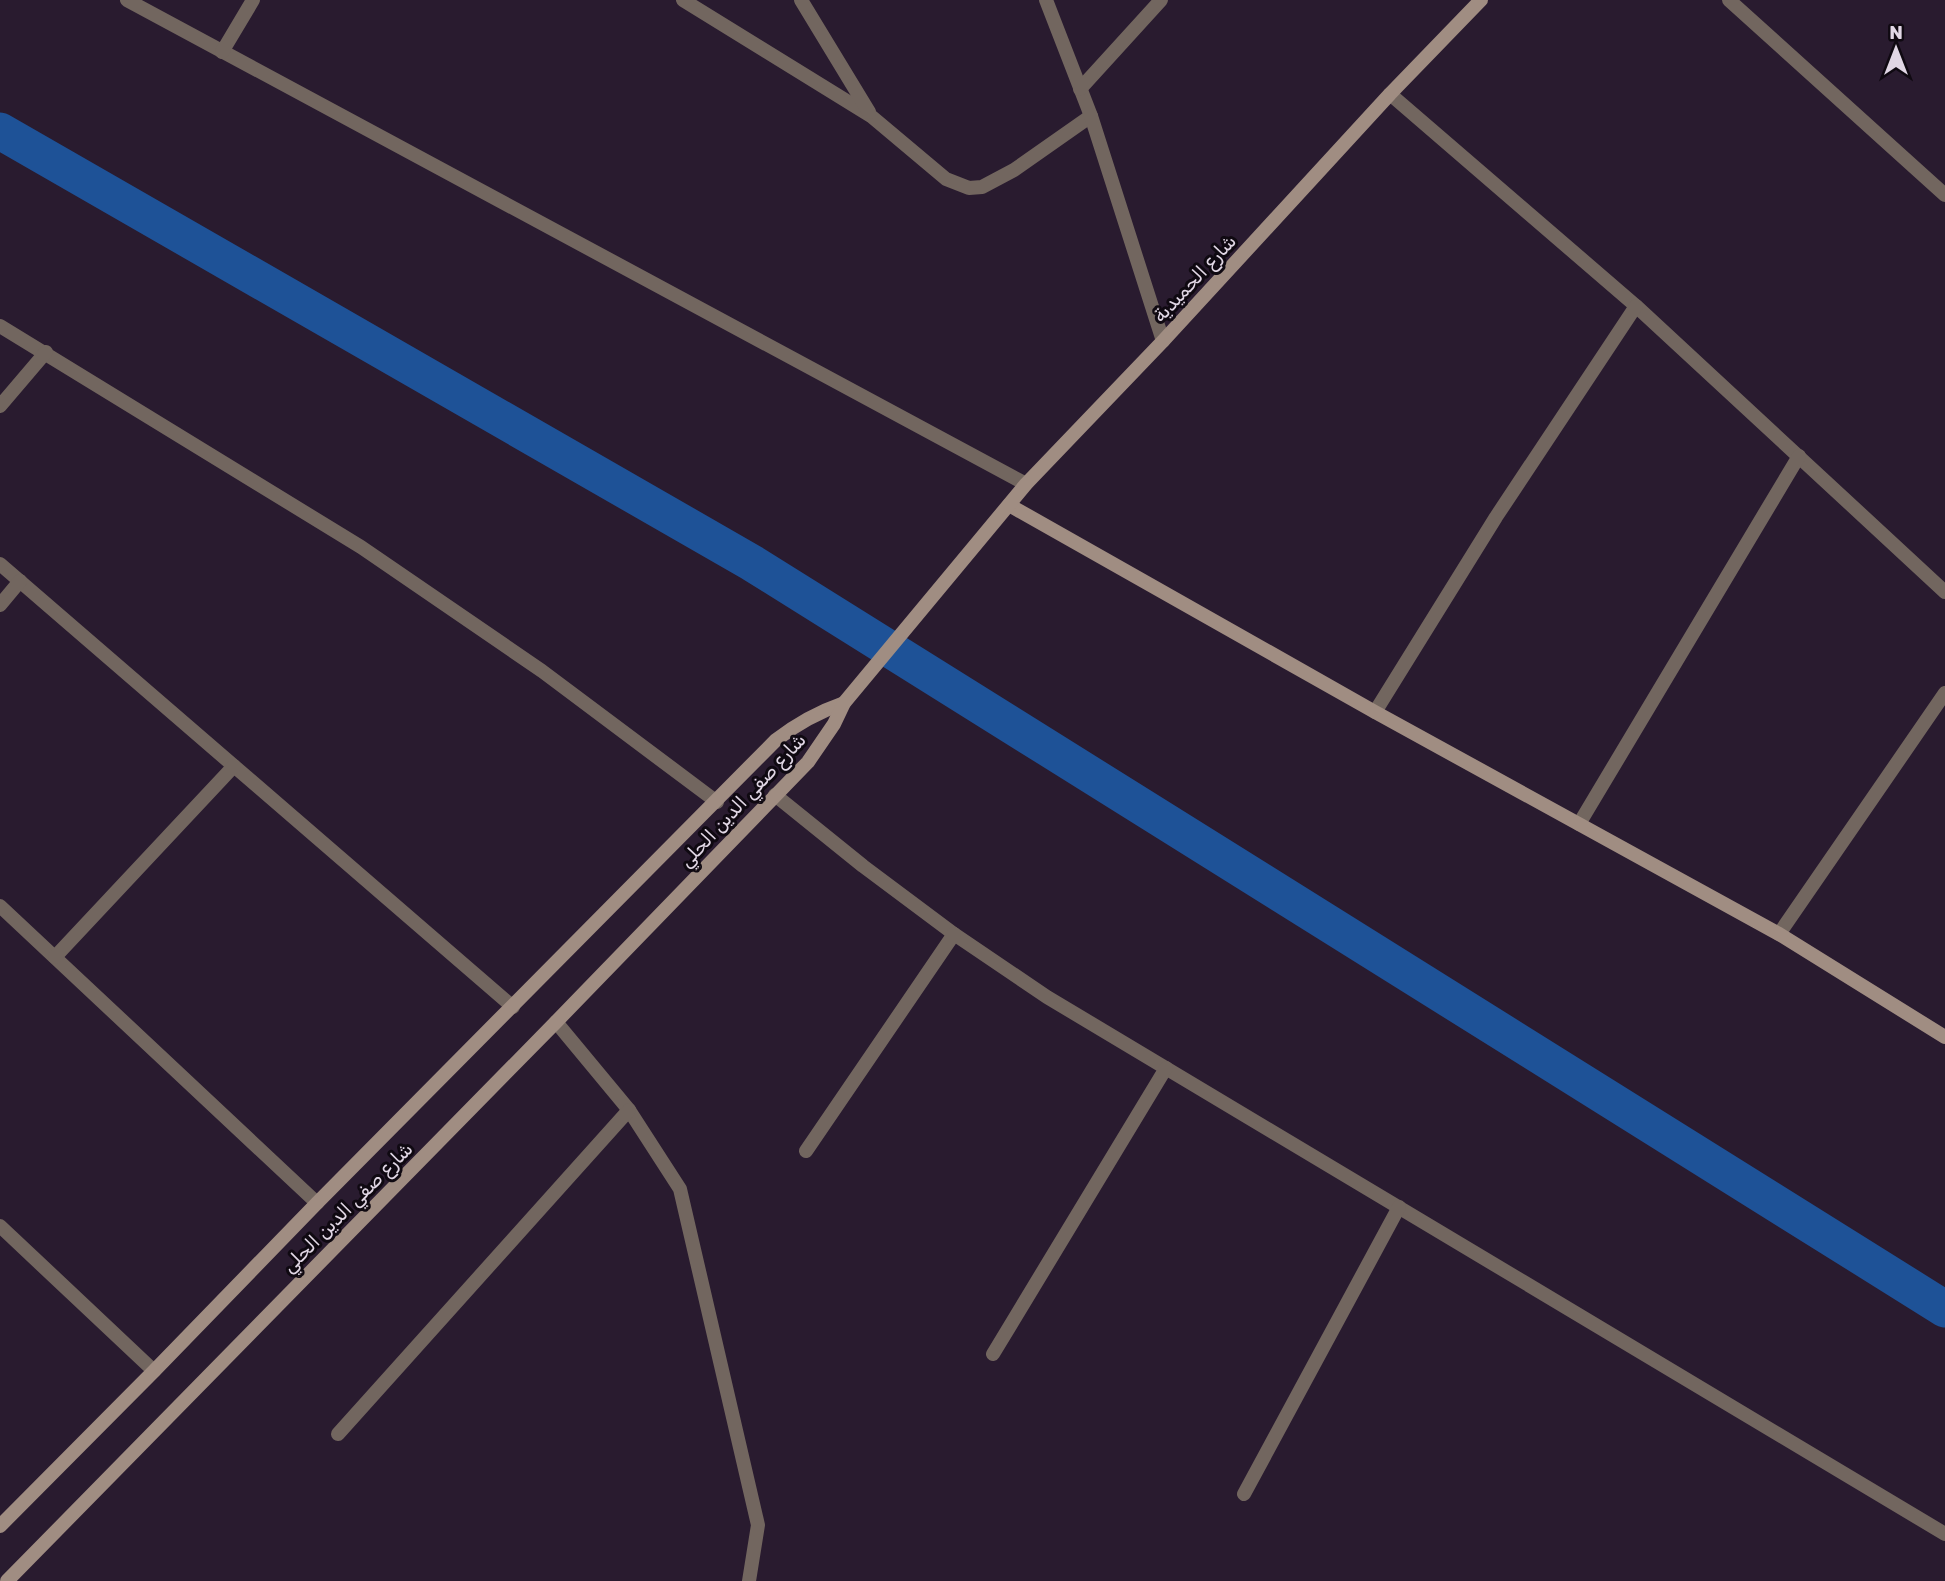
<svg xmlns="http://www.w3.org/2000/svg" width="1945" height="1581" font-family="Rubik,'Noto Sans Arabic',sans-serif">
<rect width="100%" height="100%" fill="#291b2f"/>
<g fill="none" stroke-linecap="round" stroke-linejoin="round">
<path stroke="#1e5297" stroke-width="37" d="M0 131 752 563 1945 1309"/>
<g stroke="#72665f" stroke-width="14">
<path d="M556 1022 629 1110 680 1189 758 1525 749 1581"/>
<path d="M338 1434 629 1110"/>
</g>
<g stroke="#72665f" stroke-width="14">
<path d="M127 0 1026 484"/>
<path d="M683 0 871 116 946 179 969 188 982 187 1014 170 1091 116"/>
<path d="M801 0 869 112"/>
<path d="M1046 0 1091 116 1163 341"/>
<path d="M1729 0 1945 195"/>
<path d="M222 52 253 0"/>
<path d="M1080 89 1161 0"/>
<path d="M1390 94 1636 306 1945 592"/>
<path d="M0 326 361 547 542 671 717 802"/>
<path d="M0 406 46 352"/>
<path d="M0 564 513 1007"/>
<path d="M0 605 20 581"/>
<path d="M1375 712 1496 517 1636 306"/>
<path d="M775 795 863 866 954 934 1047 997 1945 1534"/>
<path d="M1579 824 1799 456"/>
<path d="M0 906 317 1203"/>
<path d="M1779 934 1945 693"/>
<path d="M55 957 234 766"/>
<path d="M806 1151 954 934"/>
<path d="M0 1226 154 1371"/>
<path d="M993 1354 1166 1068"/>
<path d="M1244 1494 1399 1207"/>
</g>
<g stroke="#a08d82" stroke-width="14">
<path d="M1009 505 1375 712 1779 934 1945 1037"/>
<path d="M0 1526 154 1371 317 1203 776 740C798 723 818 712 844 703"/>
<path d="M7 1581 556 1022 808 762 834 724 844 703 1026 484 1163 341 1390 94 1481 0"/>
</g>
</g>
<g text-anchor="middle" stroke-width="6" stroke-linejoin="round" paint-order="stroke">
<g font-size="19" fill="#e1d7e5" stroke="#0f0911">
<text transform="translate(1194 278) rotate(-47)" y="7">شارع الحميدية</text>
<text transform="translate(742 800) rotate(-47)" y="7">شارع صفي الدين الحلي</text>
<text transform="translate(347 1207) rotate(-45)" y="7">شارع صفي الدين الحلي</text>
</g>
</g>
<g transform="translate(1896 49)" stroke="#0f0911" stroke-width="5" paint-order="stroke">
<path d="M0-5L12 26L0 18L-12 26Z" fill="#e1d7e5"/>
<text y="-10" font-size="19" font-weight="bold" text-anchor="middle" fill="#e1d7e5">N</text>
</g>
</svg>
